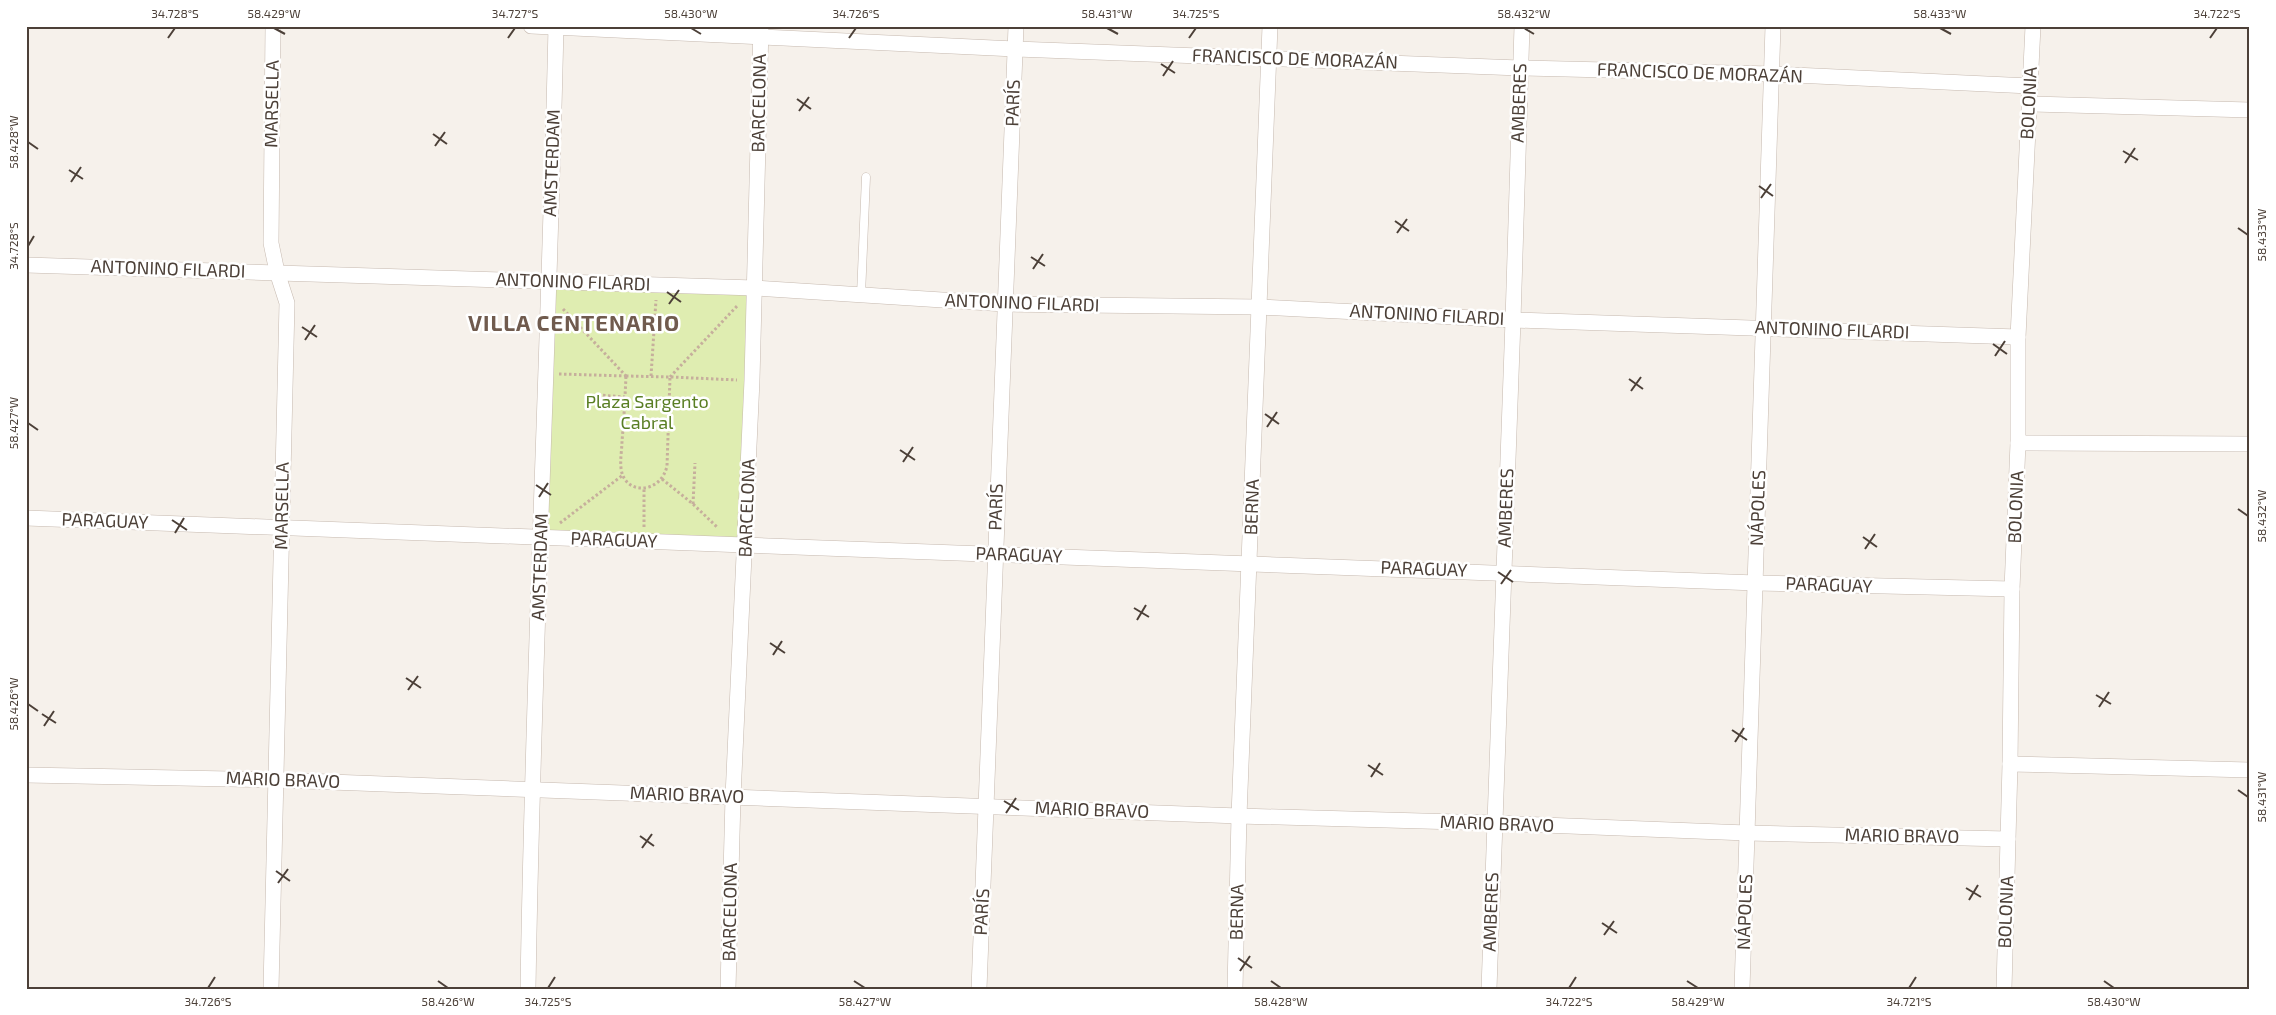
<svg xmlns="http://www.w3.org/2000/svg" width="2276" height="1015" font-family="'Exo 2',sans-serif">
<rect width="100%" height="100%" fill="#f6f1eb"/>
<path fill="#dfedb1" d="M549 281 755 288 745 546 541 537Z"/>
<g fill="none" stroke-linecap="round" stroke-linejoin="round">
<defs>
<path id="service" d="M861 295 866 177"/>
<g id="minor">
<path d="M531 26 1015 49 1520 68 1771 74 2030 86"/>
<path d="M2029 104 2250 110"/>
<path d="M26 265 755 288 1005 304 1260 307 1513 320 2018 337"/>
<path d="M2018 443 2250 444"/>
<path d="M26 518 1756 583 2012 589"/>
<path d="M2010 764 2250 770"/>
<path d="M26 775 277 780 1239 816 1494 823 1747 833 2008 839"/>
<path d="M271 989 287 303 277 272 271 243 273 26"/>
<path d="M528 989C533 668 549 347 556 26"/>
<path d="M728 989 733 797 752 380 761 26"/>
<path d="M979 989 1016 26"/>
<path d="M1235 989 1239 816 1270 26"/>
<path d="M1489 989 1513 320 1522 26"/>
<path d="M1742 989 1773 26"/>
<path d="M2004 989 2010 764 2012 589 2018 443V337L2033 26"/>
</g>
</defs>
<use href="#service" stroke="#c6b9af" stroke-width="9"/>
<use href="#minor" stroke="#c6b9af" stroke-width="16"/>
<g stroke="#c6af9c" stroke-width="3" stroke-dasharray="2.5 2.5" stroke-linecap="butt">
<path d="M563 309 626 376"/>
<path d="M559 374 626 376"/>
<path d="M626 376 670 377 667 466C661 494 624 496 621 468 620 459 622 449 622 441 624 419 625 397 626 376Z"/>
<path d="M651 376 656 300"/>
<path d="M670 377 738 305"/>
<path d="M671 377 737 380"/>
<path d="M598 395 625 397"/>
<path d="M662 479 693 504 718 528"/>
<path d="M693 504 695 463"/>
<path d="M560 523 623 475"/>
<path d="M644 527V488"/>
</g>
<use href="#service" stroke="#fff" stroke-width="8"/>
<use href="#minor" stroke="#fff" stroke-width="15"/>
</g>
<path fill="none" stroke="#4c4038" stroke-width="2" d="M274 28 285 34M691 28 701 34M1107 28 1118 34M1524 28 1534 34M1940 28 1951 34M168 38 175 28M508 38 515 28M849 38 856 28M1189 38 1196 28M2210 38 2217 28M1161 64 1175 73M1163 76 1173 61M797 99 811 109M799 111 809 97M433 134 447 144M28 142 38 149M435 146 445 132M2123 151 2138 160M2125 163 2135 148M69 170 83 179M71 182 81 167M1759 186 1773 196M1761 198 1771 184M1395 221 1409 231M2238 228 2248 235M1397 233 1407 219M28 246 34 236M1031 257 1045 266M1033 269 1043 254M667 292 681 302M669 304 679 290M302 327 317 337M305 340 315 325M1993 344 2007 354M1995 356 2005 341M1629 379 1643 389M1631 391 1641 377M1265 414 1279 424M28 423 38 430M1267 427 1277 412M900 450 915 460M903 462 913 447M536 485 551 495M539 497 548 483M2238 509 2248 516M172 520 187 530M175 533 184 518M1863 537 1877 547M1865 549 1875 534M1498 572 1513 582M1501 584 1511 570M1134 608 1149 617M1137 620 1146 605M770 643 785 653M773 655 782 641M406 678 421 688M408 690 418 676M2096 695 2111 704M28 704 38 711M2099 707 2109 692M42 714 56 723M44 726 54 711M1732 730 1747 740M1735 742 1744 728M1368 765 1383 775M1371 777 1380 763M2238 790 2248 797M1004 801 1019 810M1006 813 1016 798M640 836 654 846M642 848 652 834M276 871 290 881M278 883 288 869M1966 888 1981 897M1969 900 1978 885M1602 923 1617 933M1604 935 1614 921M1238 958 1252 968M1240 971 1250 956M438 981 448 988M854 981 865 988M1271 981 1281 988M1687 981 1698 988M2104 981 2114 988M208 988 215 977M548 988 555 977M1569 988 1576 977M1909 988 1916 977"/>
<g text-anchor="middle" stroke-width="5" stroke-linejoin="round" paint-order="stroke">
<g font-size="18" fill="#4c4038" stroke="#fff">
<text transform="translate(1295 59) rotate(2)" y="6">FRANCISCO DE MORAZÁN</text>
<text transform="translate(1700 73) rotate(2)" y="6">FRANCISCO DE MORAZÁN</text>
<text transform="translate(759 103) rotate(-89)" y="6">BARCELONA</text>
<text transform="translate(1013 103) rotate(-88)" y="6">PARÍS</text>
<text transform="translate(1519 103) rotate(-88)" y="6">AMBERES</text>
<text transform="translate(2029 103) rotate(-87)" y="6">BOLONIA</text>
<text transform="translate(272 104) rotate(-89)" y="6">MARSELLA</text>
<text transform="translate(552 163) rotate(-88)" y="6">AMSTERDAM</text>
<text transform="translate(168 269) rotate(2)" y="6">ANTONINO FILARDI</text>
<text transform="translate(573 282) rotate(2)" y="6">ANTONINO FILARDI</text>
<text transform="translate(1022 303) rotate(2)" y="6">ANTONINO FILARDI</text>
<text transform="translate(1427 315) rotate(3)" y="6">ANTONINO FILARDI</text>
<text transform="translate(1832 330) rotate(2)" y="6">ANTONINO FILARDI</text>
<text transform="translate(282 506) rotate(-89)" y="6">MARSELLA</text>
<text transform="translate(996 507) rotate(-88)" y="6">PARÍS</text>
<text transform="translate(1252 507) rotate(-88)" y="6">BERNA</text>
<text transform="translate(2016 507) rotate(-88)" y="6">BOLONIA</text>
<text transform="translate(747 508) rotate(-88)" y="6">BARCELONA</text>
<text transform="translate(1506 508) rotate(-88)" y="6">AMBERES</text>
<text transform="translate(1758 508) rotate(-88)" y="6">NÁPOLES</text>
<text transform="translate(105 521) rotate(2)" y="6">PARAGUAY</text>
<text transform="translate(614 540) rotate(2)" y="6">PARAGUAY</text>
<text transform="translate(1019 555) rotate(2)" y="6">PARAGUAY</text>
<text transform="translate(540 567) rotate(-88)" y="6">AMSTERDAM</text>
<text transform="translate(1424 569) rotate(2)" y="6">PARAGUAY</text>
<text transform="translate(1829 585) rotate(2)" y="6">PARAGUAY</text>
<text transform="translate(283 780) rotate(2)" y="6">MARIO BRAVO</text>
<text transform="translate(687 795) rotate(2)" y="6">MARIO BRAVO</text>
<text transform="translate(1092 810) rotate(2)" y="6">MARIO BRAVO</text>
<text transform="translate(1497 824) rotate(2)" y="6">MARIO BRAVO</text>
<text transform="translate(1902 836) rotate(1)" y="6">MARIO BRAVO</text>
<text transform="translate(730 912) rotate(-89)" y="6">BARCELONA</text>
<text transform="translate(982 912) rotate(-87)" y="6">PARÍS</text>
<text transform="translate(1237 912) rotate(-89)" y="6">BERNA</text>
<text transform="translate(1491 912) rotate(-88)" y="6">AMBERES</text>
<text transform="translate(1745 912) rotate(-88)" y="6">NÁPOLES</text>
<text transform="translate(2006 912) rotate(-88)" y="6">BOLONIA</text>
</g>
<g font-size="18" fill="#597e23" stroke="#fff">
<text x="647" y="408">Plaza Sargento<tspan x="647" dy="21">Cabral</tspan></text>
</g>
<g font-size="22" font-weight="bold" letter-spacing="1" fill="#705b4e" stroke="#fff">
<text x="574" y="331">VILLA CENTENARIO</text>
</g>
</g>
<rect width="2276" height="1015" fill="none" stroke="#ffffff" stroke-width="55"/>
<rect x="28" y="28" width="2220" height="960" fill="none" stroke="#4c4038" stroke-width="2"/>
<g font-size="12" text-anchor="middle" fill="#4c4038">
<text x="175" y="18">34.728°S</text>
<text x="274" y="18">58.429°W</text>
<text x="515" y="18">34.727°S</text>
<text x="691" y="18">58.430°W</text>
<text x="856" y="18">34.726°S</text>
<text x="1107" y="18">58.431°W</text>
<text x="1196" y="18">34.725°S</text>
<text x="1524" y="18">58.432°W</text>
<text x="1940" y="18">58.433°W</text>
<text x="2217" y="18">34.722°S</text>
<text transform="translate(14 142) rotate(-90)" y="4">58.428°W</text>
<text transform="translate(2262 235) rotate(-90)" y="4">58.433°W</text>
<text transform="translate(14 246) rotate(-90)" y="4">34.728°S</text>
<text transform="translate(14 423) rotate(-90)" y="4">58.427°W</text>
<text transform="translate(2262 516) rotate(-90)" y="4">58.432°W</text>
<text transform="translate(14 704) rotate(-90)" y="4">58.426°W</text>
<text transform="translate(2262 797) rotate(-90)" y="4">58.431°W</text>
<text x="208" y="1006">34.726°S</text>
<text x="448" y="1006">58.426°W</text>
<text x="548" y="1006">34.725°S</text>
<text x="865" y="1006">58.427°W</text>
<text x="1281" y="1006">58.428°W</text>
<text x="1569" y="1006">34.722°S</text>
<text x="1698" y="1006">58.429°W</text>
<text x="1909" y="1006">34.721°S</text>
<text x="2114" y="1006">58.430°W</text>
</g>
</svg>
